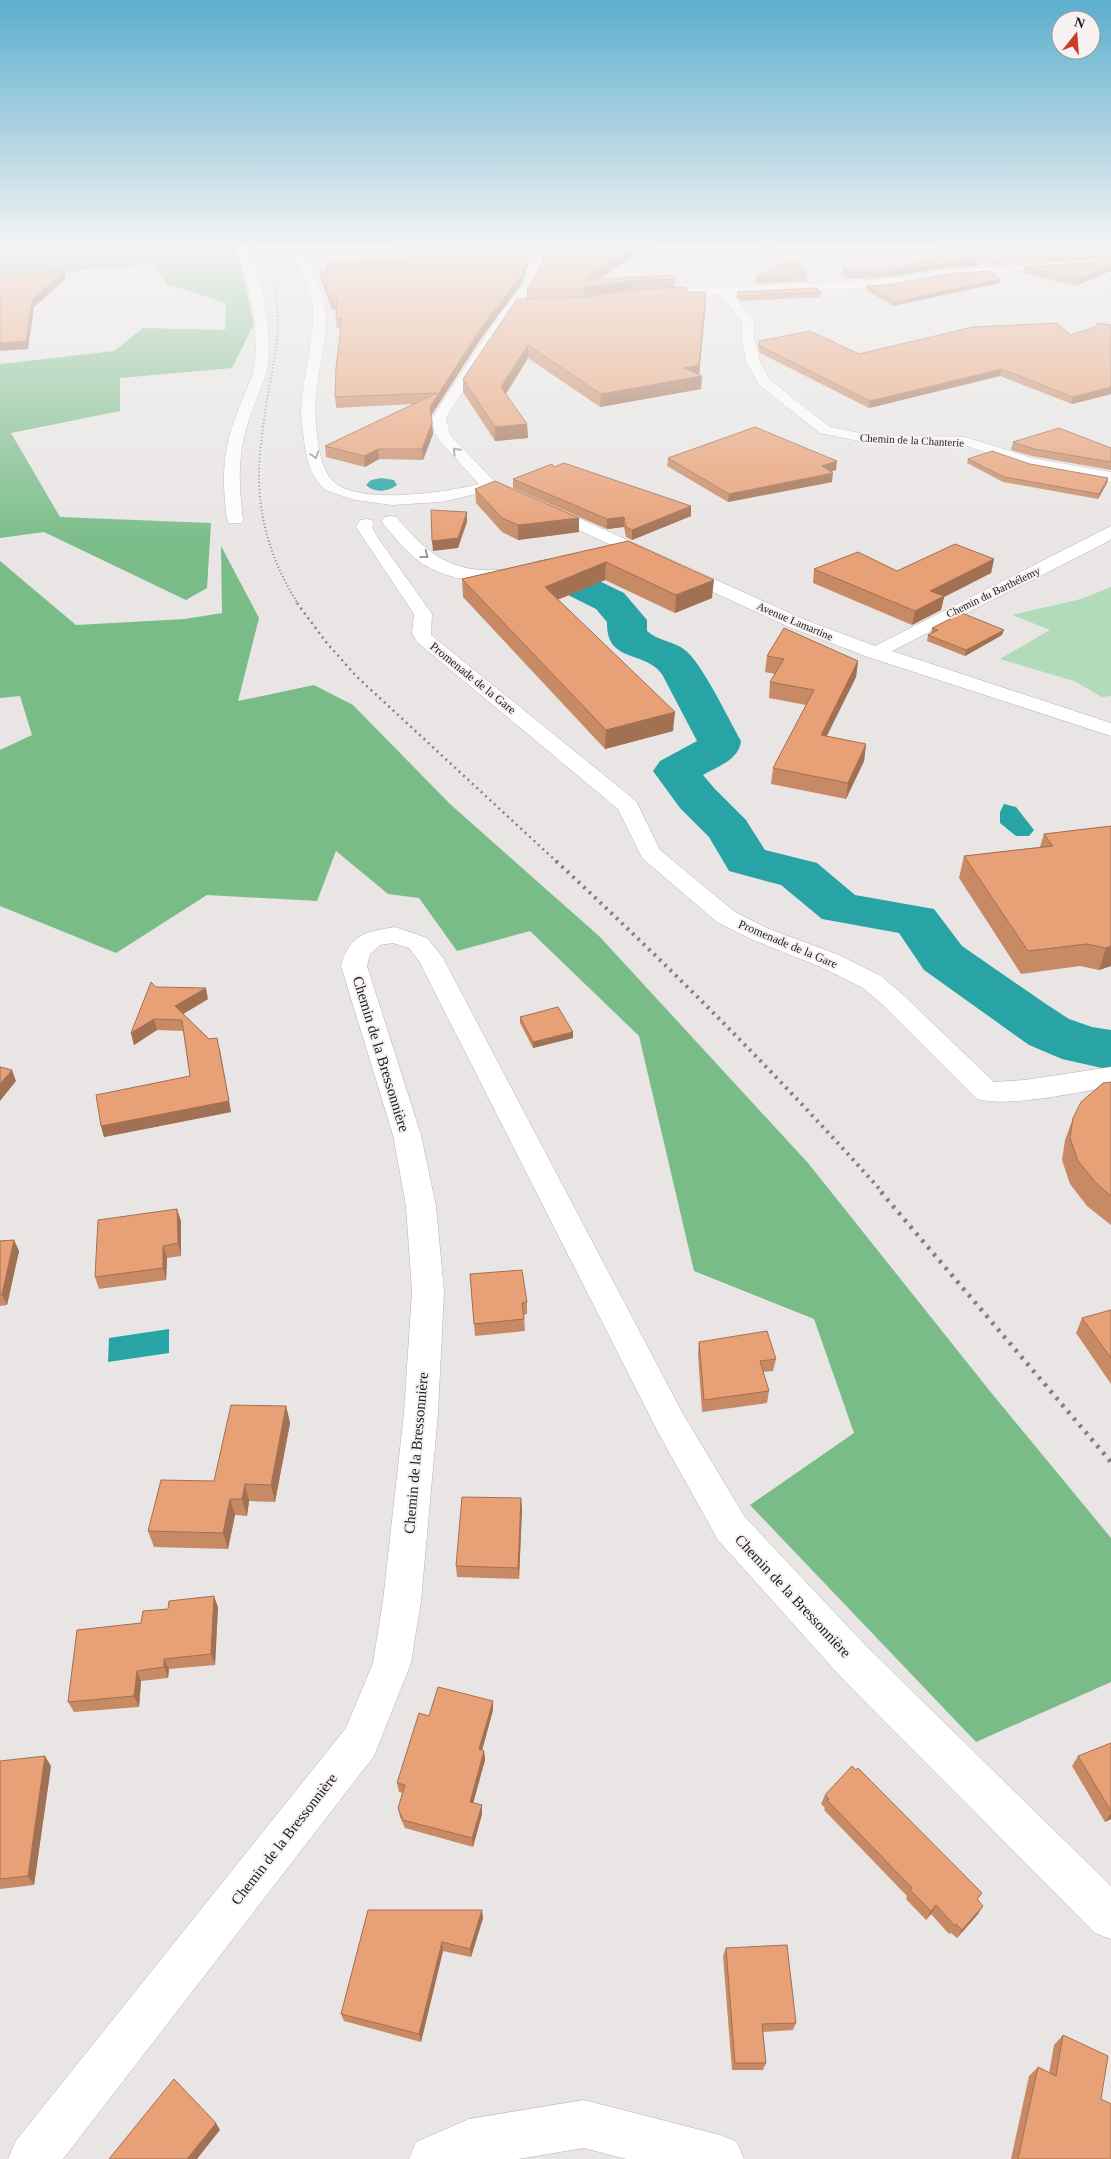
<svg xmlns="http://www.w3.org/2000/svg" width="1111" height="2159" font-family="'Times New Roman',serif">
<rect width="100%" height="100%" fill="#e8e5e4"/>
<path fill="#b2dbb9" d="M1111 587V696L1102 697 1074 681 1000 659 1050 630 1012 615 1081 599Z"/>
<g fill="#79bc88">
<path d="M27 244H231L240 259 254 324 232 368 120 378V411L11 433 60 517 211 523 207 588 186 600 44 532 0 538V364L114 351 143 328 225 330 226 303 167 284 154 264 0 277V246Z"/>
<path d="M221 546 259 618 238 701 314 685 353 705 450 804 599 936 808 1163 989 1390 1111 1538V1682L976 1742 750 1505 854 1433 814 1319 694 1271 639 1036 530 931 457 951 419 898 388 894 336 851 317 901 207 895 116 953 0 906V750L32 735 20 696 0 698V561L76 625 185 619 222 613Z"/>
</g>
<g fill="#29a4a6">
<path d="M381 478 394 480 397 485C388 492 374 493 366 485L371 480Z"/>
<path d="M1004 804 1016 807 1034 830 1029 836H1016L1000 823V812Z"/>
<path d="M169 1329V1353L108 1362 109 1338Z"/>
</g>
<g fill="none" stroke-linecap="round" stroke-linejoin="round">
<path fill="#29a4a6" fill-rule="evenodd" d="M547 559 560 562 624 593 647 620V631C658 641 674 641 685 650 702 663 729 720 741 741 739 760 718 766 703 775L714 788 746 820 765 850 817 863 855 895 934 909 962 946 1046 1004 1069 1019 1092 1027 1111 1030V1070L1062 1059 1029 1045 924 970 899 933 822 919 781 885 729 871 709 837 680 808 653 771 660 761 697 741 663 676C661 673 658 669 655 667 635 652 606 659 607 622L596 609 534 578 528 570 534 562Z"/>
<defs>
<g id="minor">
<path d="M233 244H245C262 272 275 342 266 374 258 399 246 421 242 447 238 472 240 496 243 520L241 523H229L227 520C224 496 222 471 227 447 231 422 244 399 252 375 262 343 250 272 233 244Z"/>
<path d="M286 244H298C309 264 325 290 326 314 327 342 318 370 316 397 314 419 317 462 331 479 354 507 448 492 479 484L440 441 434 432 432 418 503 309 527 279 532 253 514 244H530L544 251 539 279 531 292 514 311 446 418 450 435 496 483 556 508 803 619 875 646 1111 526V539L1105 543 892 651 1111 723V736L868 657 789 627 544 514 489 491 441 502 392 505 355 500 325 490 317 481 310 469 305 448 301 416 302 396 313 326V307L304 278Z"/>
<path d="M1111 259V265L946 276 887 287 733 294 754 321V338L760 362 770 380 830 427 869 435 965 437 1032 458 1111 472V482L1029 467 964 445 869 443 820 433 759 385 746 362 742 338V321L724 299 723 295 659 298 653 294 659 290 887 279 946 270Z"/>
<path d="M390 516 396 517C423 547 441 568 484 570 497 571 511 567 523 570L526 574 523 578C490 586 443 581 416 559 404 549 394 536 384 525L382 521 384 517Z"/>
<path d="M366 519 372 520 374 524 372 527 378 538 432 614 431 635 636 801 660 850 735 912 769 929 839 955 881 976 901 993 994 1082 1025 1080 1111 1067V1087C1076 1092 1010 1108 977 1099L883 1005 863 988 821 967 751 939 717 922 642 858 618 809 417 642 412 633 414 614 356 527 360 520Z"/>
<path d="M395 927 427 938 443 958 683 1414 744 1516 867 1647 1111 1886V1939L1095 1933 839 1675 718 1540 659 1434 419 961 409 948 393 943 380 945 370 954 367 966 421 1135 436 1206 444 1291 438 1413 421 1601 411 1663 374 1756 63 2159H8L15 2142 346 1728 373 1663 383 1601 404 1413 412 1291 406 1206 393 1135 341 966C350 934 365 932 395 927Z"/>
<path d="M584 2100 720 2135 737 2142 744 2159H626L584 2148 518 2159H409L416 2142 469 2119Z"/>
</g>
</defs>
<use href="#minor" stroke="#b7b4b2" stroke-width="1"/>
<use href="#minor" fill="#fff" fill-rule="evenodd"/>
<path stroke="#838180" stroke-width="2" stroke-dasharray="1 2.5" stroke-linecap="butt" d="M252 244C261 257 268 269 273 285 284 320 274 359 268 394 264 419 260 445 259 470 258 520 272 562 298 604"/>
<path stroke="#838180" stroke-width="2.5" stroke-dasharray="2 4" stroke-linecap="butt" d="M297 603 326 642 356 676 557 862"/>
<path stroke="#838180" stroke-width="4" stroke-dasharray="2.5 5" stroke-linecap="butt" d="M556 861C671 968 778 1075 883 1193"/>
<path stroke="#838180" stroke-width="4.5" stroke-dasharray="3 6" stroke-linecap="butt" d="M881 1192 1111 1462"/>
</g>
<g fill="#c88a65">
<path d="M389 244H526L529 246 530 255 413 258Z"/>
<path d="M534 244H652L598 279H676L675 287 688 292 706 305 699 375 701 389 600 407 528 358 506 394 527 424 528 438 495 441 463 392V379L527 298V290L540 268 544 255V249Z"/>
<path d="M749 244H775L774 248Z"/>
<path d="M932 244H942L940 251Z"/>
<path d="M1111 244V258L990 265 979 262 978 266 946 268 887 277 848 279 842 275V269L898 267 947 255 945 254 946 249Z"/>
<path d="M1111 261 1076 286 1022 273 1024 267Z"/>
<path d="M528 266 521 285 482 337 431 416 433 434 423 460 379 459 365 467 326 457 325 446 413 404 336 408 335 397 341 328H337L336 319 337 310H332L321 279 320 270Z"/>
<path d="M807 273 806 281 755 284 756 276Z"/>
<path d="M1000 279 999 283 893 306 866 290V286Z"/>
<path d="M737 292H821L820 297 740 301 737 296Z"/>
<path d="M1111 325V394L1072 404 1000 376 869 408 760 353 758 348 759 341 859 354 1071 335Z"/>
<path d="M1013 442 1111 448V470L1032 456 1011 450Z"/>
<path d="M668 458 836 470 831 472 832 482 728 502 667 466Z"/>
<path d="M968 459 1030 464 1108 478 1107 483 1098 499 1003 482 967 463Z"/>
<path d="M554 467 691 506V516L632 540 626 537 624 527 607 529 513 488V479Z"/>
<path d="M475 489 579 518V532L518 540 502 532 476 503Z"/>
<path d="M628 541 712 598 675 613 605 580 557 600 673 731 605 749 463 597 462 579Z"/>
<path d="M994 559 991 573 944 597 941 610 912 625 813 583 814 569 897 571Z"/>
<path d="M932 628 1002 635 965 656 927 641 928 635 931 633Z"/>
<path d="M767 656 858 661 856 677 826 736 866 744 864 761 846 799 771 784 773 768 806 705 769 698 770 682 775 674 765 672Z"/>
<path d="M1111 826V966L1099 970 1080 966 1021 974 959 878 964 856 1040 847 1044 834Z"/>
<path d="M156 987 208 999 183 1014 220 1049 231 1112 104 1137 101 1126 190 1076 183 1031 157 1030 134 1045 131 1033Z"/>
<path d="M520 1017 573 1032V1038L533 1048 520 1023Z"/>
<path d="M1111 1082V1225L1087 1206 1070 1184 1062 1160 1065 1140 1073 1118Z"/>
<path d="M181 1221V1256L167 1258 166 1280 99 1289 95 1277Z"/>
<path d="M14 1240 19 1251 7 1305 0 1306V1241Z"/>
<path d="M470 1274 527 1302V1314L524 1315 525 1331 475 1336Z"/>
<path d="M1111 1310V1384L1076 1333 1082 1318Z"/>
<path d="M699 1342 776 1359 773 1371 763 1372 769 1391 767 1403 702 1412 698 1354Z"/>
<path d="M286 1406 290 1423 275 1502 249 1501 247 1516 235 1515 228 1549 154 1547 148 1531 214 1481Z"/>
<path d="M521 1498 522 1509 519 1579 457 1577 456 1566Z"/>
<path d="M218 1607 215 1665 169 1669 168 1678 141 1681 139 1707 74 1712 68 1702 141 1623Z"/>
<path d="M493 1701V1710L482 1750 484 1751 485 1760 473 1803 482 1805V1814L473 1847 405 1828 400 1817 398 1808 403 1793 399 1792 397 1783 429 1716Z"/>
<path d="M1111 1743V1819L1105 1822 1072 1766 1078 1756Z"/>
<path d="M0 1761 51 1766 34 1885 0 1889Z"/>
<path d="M825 1795 982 1893 977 1900 978 1914 957 1938 951 1933 949 1934 931 1914 926 1920 906 1899 907 1896 824 1810 825 1808 821 1804Z"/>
<path d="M368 1910 483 1918 471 1957 443 1951 421 2042 344 2021 341 2014Z"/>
<path d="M726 1948 796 2023 793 2030 763 2032 766 2063 763 2070H732L723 1956Z"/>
<path d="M1063 2035 1101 2099 1111 2159H1011L1029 2076 1038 2067 1049 2073 1054 2045Z"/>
</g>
<g fill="#a27053">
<path d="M639 244H652L586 287 632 281V290L584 297V288L583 280Z"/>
<path d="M528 257V266L521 285 482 337 430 417V407Z"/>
<path d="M979 260 978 266 946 268 887 277 888 272 947 263Z"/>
<path d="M1111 266V271L1076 286 1077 280Z"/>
<path d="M64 271 66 279 34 307 28 349 0 351V343L32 300Z"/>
<path d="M1000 279 999 283 893 306 894 302Z"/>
<path d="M706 292 699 376H702L701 389 600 407 601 394 684 368Z"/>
<path d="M528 345V358L502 400 501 387Z"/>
<path d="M1002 369 1000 376 869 408 870 401Z"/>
<path d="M1111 387V394L1072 404 1073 397Z"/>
<path d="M432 423 433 434 423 460 422 449Z"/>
<path d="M527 424 528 438 495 441V427Z"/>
<path d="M378 449 379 459 365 467 364 456Z"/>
<path d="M837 461 836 470 821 475 822 466Z"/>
<path d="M833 473 832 482 728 502 729 494Z"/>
<path d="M1108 478 1107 483 1098 499 1099 494Z"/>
<path d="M691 506V516L632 540V530Z"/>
<path d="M467 512V522L458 548 433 551 432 541Z"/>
<path d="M624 517V527L607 529V519Z"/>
<path d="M579 518V532L518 540V525Z"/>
<path d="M994 559 991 573 944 597 941 610 912 625 915 611 930 591Z"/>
<path d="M606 562 605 580 545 605V587Z"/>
<path d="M714 580 712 598 675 613 676 595Z"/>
<path d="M1004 630 1002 635 965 656 966 650Z"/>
<path d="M858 661 856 677 819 752 821 735Z"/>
<path d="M675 712 673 731 605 749 606 730Z"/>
<path d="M866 744 864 761 846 799 848 783Z"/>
<path d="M1111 946V966L1099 970 1106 948Z"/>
<path d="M206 988 208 999 178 1017 175 1006Z"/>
<path d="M154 1019 157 1030 134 1045 131 1033Z"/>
<path d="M573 1032V1038L533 1048V1042Z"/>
<path d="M217 1038 231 1112 104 1137 101 1126 229 1101Z"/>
<path d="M12 1070 16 1081 0 1101V1084Z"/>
<path d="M177 1209 181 1221V1256L178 1243Z"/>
<path d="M14 1240 19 1251 7 1305 2 1294Z"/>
<path d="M163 1246 167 1258 166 1280 163 1268Z"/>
<path d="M286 1406 290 1423 275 1502 271 1485Z"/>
<path d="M245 1484 249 1501 247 1516 242 1499Z"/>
<path d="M521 1498 522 1509 519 1579 518 1568Z"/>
<path d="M230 1499 235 1515 228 1549 223 1533Z"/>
<path d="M214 1596 218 1607 215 1665 211 1654Z"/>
<path d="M164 1659 169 1669 168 1678 164 1667Z"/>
<path d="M137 1671 141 1681 139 1707 134 1696Z"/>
<path d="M493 1701V1710L480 1758 479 1749Z"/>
<path d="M484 1751 485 1760 471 1811 470 1802Z"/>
<path d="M45 1756 51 1766 34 1885 28 1876Z"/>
<path d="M482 1805V1814L473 1847 472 1838Z"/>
<path d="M1111 1813V1819L1105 1822Z"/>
<path d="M936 1905 931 1914 926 1920 931 1911Z"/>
<path d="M983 1906 978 1914 957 1938 962 1930Z"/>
<path d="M482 1910 483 1918 471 1957 470 1949Z"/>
<path d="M442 1942 443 1951 421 2042 419 2034Z"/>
<path d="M216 2123 220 2130 197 2159H187Z"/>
</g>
<g fill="#e8a076" stroke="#a27053">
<path d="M404 244H526L529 246 413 249Z"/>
<path d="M544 244H639L583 280 673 275 676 279 632 281 584 288 527 290 540 268 545 253Z"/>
<path d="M951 244H1111V252L991 260 973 255 979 260 947 263 888 272 849 273 842 269 898 267 958 252 946 249Z"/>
<path d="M528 257 521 276 481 328 430 407 432 423 422 449H378L364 456 325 446 437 393 335 397 336 368 342 318 336 319 337 300 331 301 320 270 326 271 327 262Z"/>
<path d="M793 259 807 273 756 276Z"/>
<path d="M1111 261V266L1077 280 1024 267Z"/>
<path d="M64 271 32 300 26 341 0 343V276Z"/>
<path d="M990 271 1000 279 894 302 866 286 888 285 947 274Z"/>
<path d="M685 287 688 292H706L699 365 684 368 702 376 601 394 528 345 501 387 527 424 495 427 463 379 517 299 584 297 633 290Z"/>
<path d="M817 288 821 292 741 296 737 292Z"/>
<path d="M1057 323 1071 335 1095 327 1098 323 1111 325V387L1073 397 1002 369 870 401 760 346 759 341 810 331 859 354 973 327Z"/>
<path d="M755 427 837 461 822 466 833 473 729 494 668 458Z"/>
<path d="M1059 428 1111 448V462L1034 449 1013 442Z"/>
<path d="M992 451 1030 464 1108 478 1099 494 1004 477 968 459Z"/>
<path d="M564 463 691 506 632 530 626 527 624 517 607 519 513 479 552 464 554 467Z"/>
<path d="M495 481 579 518 518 525 502 518 475 489Z"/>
<path d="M431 510 467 512 458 538 432 541Z"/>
<path d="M628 541 714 580 676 595 606 562 545 587 675 712 606 730 462 579Z"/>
<path d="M955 544 994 559 930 591 944 596 915 611 814 569 858 552 897 571Z"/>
<path d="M962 613 1004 630 966 650 928 635 938 630 932 628Z"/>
<path d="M784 628 858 661 821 735 866 744 848 783 773 768 814 690 770 682 784 659 767 656Z"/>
<path d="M1111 826V946L1106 948 1087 944 1028 951 964 856 1053 846 1044 834Z"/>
<path d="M151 982 156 987 206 988 175 1006 209 1039 217 1038 229 1101 101 1126 96 1095 190 1076 182 1020 154 1019 131 1033Z"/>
<path d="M558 1007 573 1032 533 1042 520 1017Z"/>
<path d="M0 1067 12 1070 0 1084Z"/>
<path d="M1111 1082V1196L1096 1183 1078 1161 1070 1138 1073 1118 1081 1102 1103 1083Z"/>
<path d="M177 1209 178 1243 163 1246V1268L95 1277 98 1220Z"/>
<path d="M14 1240 2 1294H0V1241Z"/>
<path d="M522 1270 527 1302 522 1303 524 1319 474 1324 470 1274Z"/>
<path d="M1111 1310V1358L1082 1318Z"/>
<path d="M767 1331 776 1359 760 1361 769 1391 704 1400 699 1342Z"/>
<path d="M231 1405 286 1406 271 1485 245 1484 242 1499H230L223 1533 148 1531 161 1480 214 1481Z"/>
<path d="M462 1497 521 1498 518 1568 456 1566Z"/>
<path d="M214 1596 211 1654 164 1659V1667L137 1671 134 1696 68 1702 77 1630 141 1623 143 1611 168 1609 169 1601Z"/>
<path d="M438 1687 493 1701 479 1749 484 1751 470 1802 482 1805 472 1838 403 1820 398 1808 405 1785 397 1783 419 1713 429 1716Z"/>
<path d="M1111 1743V1811L1078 1756Z"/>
<path d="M45 1756 28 1876 0 1879V1761Z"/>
<path d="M852 1766 856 1770 858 1768 982 1893 977 1899 983 1906 962 1930 956 1924 955 1926 936 1905 931 1911 910 1890 912 1888 827 1800 829 1799 825 1795Z"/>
<path d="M368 1910H482L470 1949 442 1942 419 2034 341 2014Z"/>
<path d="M787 1945 796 2023 762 2024 766 2063H735L726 1948Z"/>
<path d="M1063 2035 1108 2056 1101 2099 1111 2104V2159H1018L1038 2067 1056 2076Z"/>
<path d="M174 2079 216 2123 187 2159H109Z"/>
</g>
<defs><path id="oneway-chevron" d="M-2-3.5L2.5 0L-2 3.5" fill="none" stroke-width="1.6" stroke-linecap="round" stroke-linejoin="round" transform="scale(1.25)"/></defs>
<g stroke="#999998">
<use href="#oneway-chevron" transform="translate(456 451) rotate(-133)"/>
<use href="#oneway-chevron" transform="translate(315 455) rotate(72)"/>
<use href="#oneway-chevron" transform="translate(425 555) rotate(38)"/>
</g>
<linearGradient id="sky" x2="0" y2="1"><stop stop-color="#5baece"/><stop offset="0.45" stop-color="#f5f3f3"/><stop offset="1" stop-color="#f5f3f3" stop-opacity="0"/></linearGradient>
<rect width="1111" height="546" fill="url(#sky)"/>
<g text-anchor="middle" stroke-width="4" stroke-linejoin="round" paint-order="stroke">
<g font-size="11" fill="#1d1c1b" stroke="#f6f2f1">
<text transform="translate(912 440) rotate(3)" y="4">Chemin de la Chanterie</text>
<text transform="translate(993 592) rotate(-26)" y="4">Chemin du Barthélemy</text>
<text transform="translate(795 621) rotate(23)" y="4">Avenue Lamartine</text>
</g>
<g font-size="12" fill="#1d1c1b" stroke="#f6f2f1">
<text transform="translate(473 678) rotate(39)" y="4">Promenade de la Gare</text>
<text transform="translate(788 944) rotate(23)" y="4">Promenade de la Gare</text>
</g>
<g font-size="15" fill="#1d1c1b" stroke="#f6f2f1">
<text transform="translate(381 1054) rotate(73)" y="5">Chemin de la Bressonnière</text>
<text transform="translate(416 1453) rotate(-85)" y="5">Chemin de la Bressonnière</text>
<text transform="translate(793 1596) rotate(47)" y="5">Chemin de la Bressonnière</text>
<text transform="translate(284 1839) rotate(-52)" y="5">Chemin de la Bressonnière</text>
</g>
</g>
<g transform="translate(1076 35) rotate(17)"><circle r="24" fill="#f6f2f1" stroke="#9f9c9b"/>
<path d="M0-4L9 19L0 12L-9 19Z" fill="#c93e27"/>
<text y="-8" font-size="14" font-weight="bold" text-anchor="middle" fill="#1d1c1b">N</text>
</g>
</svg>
